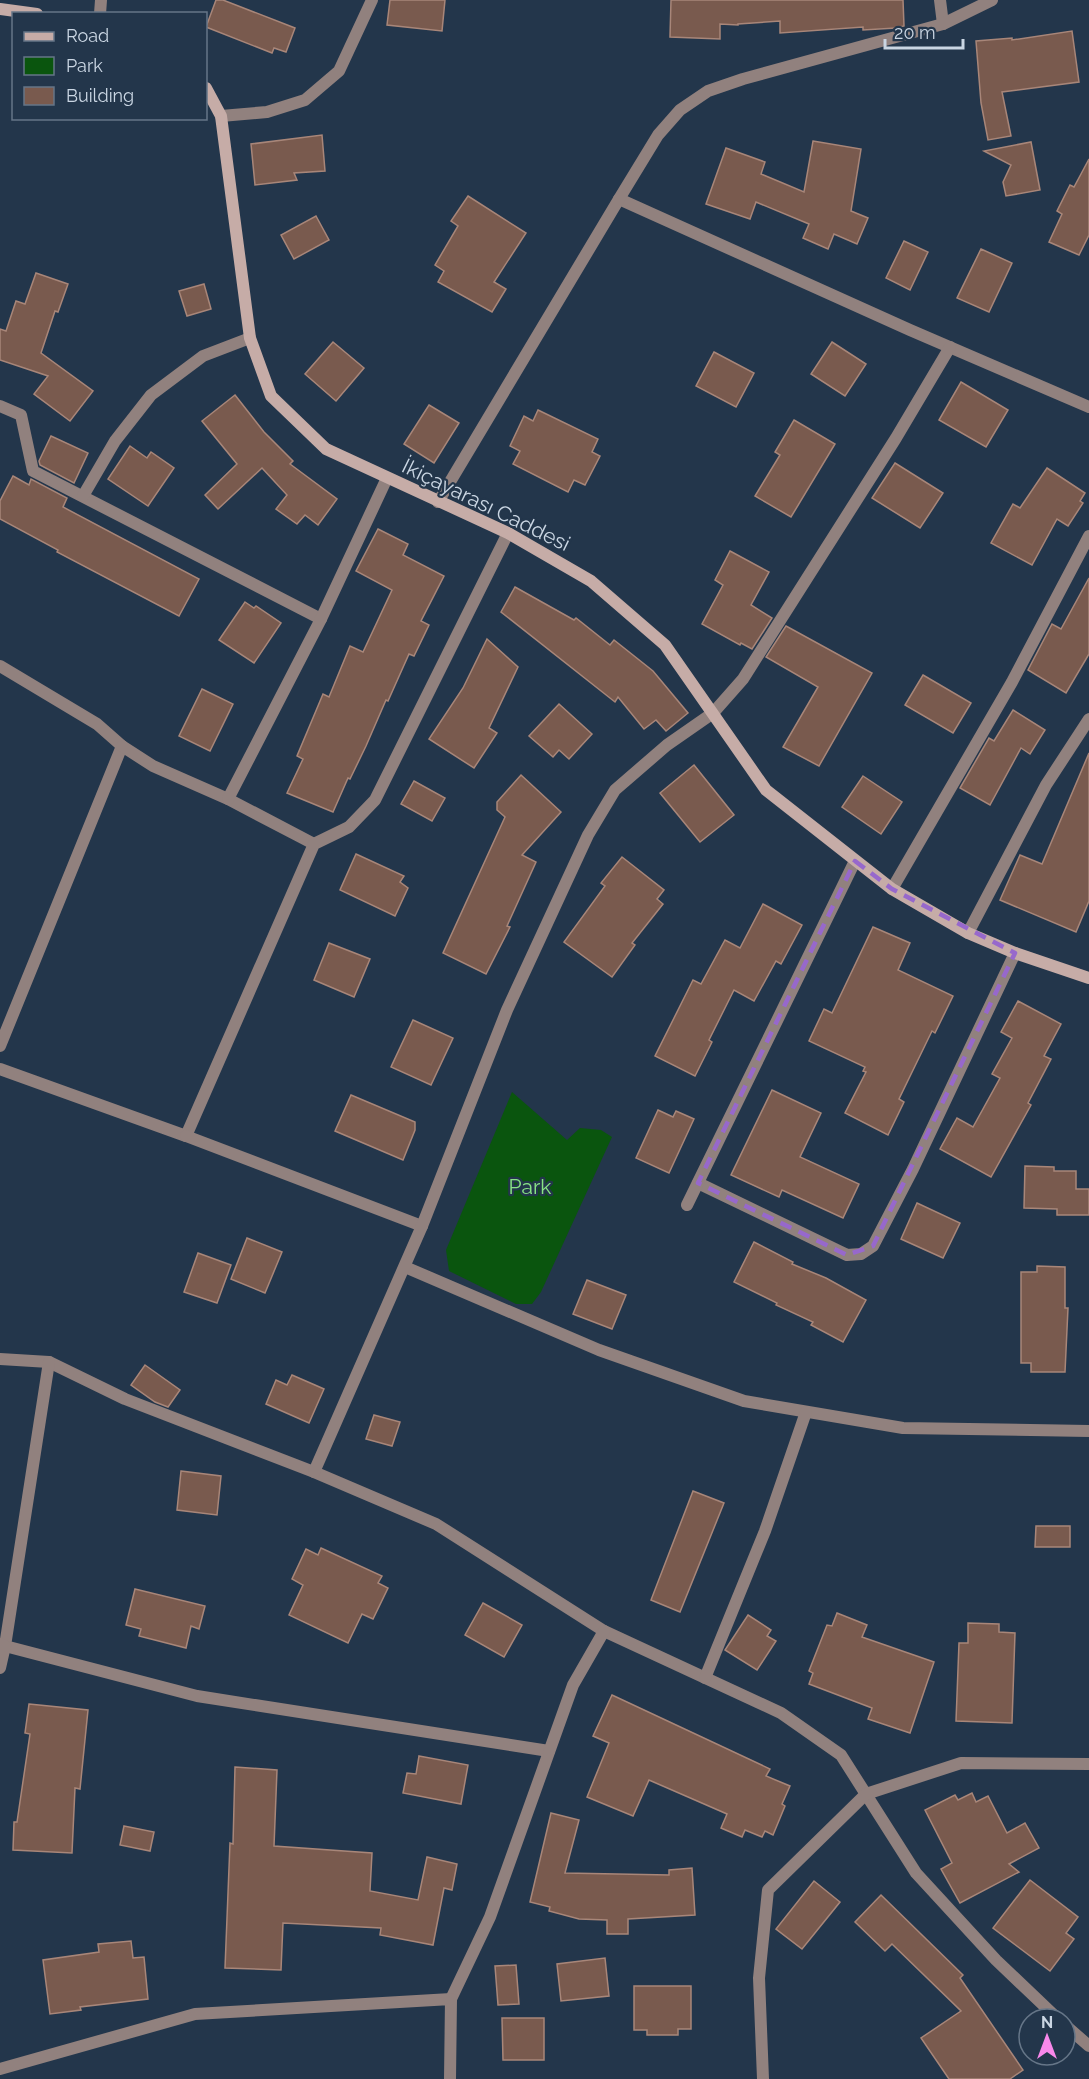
<svg xmlns="http://www.w3.org/2000/svg" width="1089" height="2079" font-family="Raleway,sans-serif">
<rect width="100%" height="100%" fill="#23364b"/>
<path fill="#0a550e" d="M512 1092 567 1140 580 1128 601 1130 612 1137 541 1292 532 1304H516L449 1271 446 1250Z"/>
<g fill="#795a4e" stroke="#a88679" stroke-width="1.5">
<path d="M216 0H223L295 28 286 52 274 48 272 53 206 27Z"/>
<path d="M390 0H445L442 31 387 25Z"/>
<path d="M671 0H903L904 26 896 28 863 30V27L780 33V21L738 24V25L720 24V39L670 37Z"/>
<path d="M1072 31 1079 82 1002 92 1011 136 988 140 981 103 976 41 1012 38V40Z"/>
<path d="M322 135 325 171 294 173 297 180 255 185 251 144Z"/>
<path d="M813 141 861 149 851 211 868 218 857 244 834 234 828 249 803 238 809 224 756 202 750 219 706 204 726 148 765 162 761 174 804 192Z"/>
<path d="M1031 142 1040 190 1006 196 1003 182 1011 165 984 151Z"/>
<path d="M1089 159V235L1079 255 1049 242 1062 214 1057 211 1070 185 1074 187Z"/>
<path d="M468 196 526 233 494 282 506 289 492 312 438 282 444 271 435 265 458 226 451 221Z"/>
<path d="M316 216 329 240 294 259 281 235Z"/>
<path d="M904 241 928 252 910 290 886 278Z"/>
<path d="M981 249 1012 263 989 312 957 298Z"/>
<path d="M36 273 68 284 58 312 55 311 41 353 93 391 70 421 34 394 48 376 0 360V329L6 331 16 301 25 304Z"/>
<path d="M204 284 211 309 187 316 179 291Z"/>
<path d="M333 342 364 368 336 401 305 374Z"/>
<path d="M832 342 866 364 845 396 811 374Z"/>
<path d="M714 352 754 373 736 407 696 386Z"/>
<path d="M961 382 1008 410 986 447 939 420Z"/>
<path d="M235 395 264 432 293 461 290 464 337 499 318 525 305 515 297 524 276 509 287 495 262 468 218 509 205 495 237 464 202 421Z"/>
<path d="M429 405 459 423 434 463 404 444Z"/>
<path d="M538 410 598 439 592 452 600 456 585 485 574 480 568 492 513 464 520 451 510 446 524 416 533 421Z"/>
<path d="M794 420 835 444 791 517 755 496 780 455 775 452Z"/>
<path d="M51 436 88 453 74 483 40 465 39 461Z"/>
<path d="M130 446 147 458 151 452 174 468 148 506 108 479Z"/>
<path d="M895 463 943 493 920 528 872 498Z"/>
<path d="M1047 468 1085 493 1080 501 1083 503 1068 526 1057 519 1032 565 991 543 1013 504 1020 508Z"/>
<path d="M13 476 29 485 31 479 67 498 63 507 199 579 179 616 57 552 58 550 0 519V501Z"/>
<path d="M378 529 408 544 403 555 444 576 421 621 429 625 414 656 409 654 388 701 386 700 366 746 350 779 348 778 333 812 287 793 303 759 297 756 323 694 329 697 350 646 363 652 392 590 356 571Z"/>
<path d="M730 551 769 572 751 605 772 618 752 649 741 643 740 645 702 624 723 585 715 580Z"/>
<path d="M1089 578V654L1066 693 1028 670 1052 624 1061 629Z"/>
<path d="M515 587 574 620 576 618 610 645 614 640 653 671 688 713 666 731 656 720 644 729 618 697 615 702 501 612Z"/>
<path d="M245 602 254 608 256 606 281 623 254 663 219 640Z"/>
<path d="M786 626 872 673 819 766 783 747 818 687 766 657Z"/>
<path d="M487 639 518 667 489 728 497 733 474 768 429 739 463 688Z"/>
<path d="M923 675 971 703 953 733 905 705Z"/>
<path d="M202 689 233 704 210 751 179 736Z"/>
<path d="M559 704 592 734 569 759 559 750 553 757 529 736Z"/>
<path d="M1013 710 1045 730 1030 754 1021 748 990 805 960 788 989 738 994 741Z"/>
<path d="M1089 753V901L1076 932 1000 900 1020 855 1042 864Z"/>
<path d="M694 765 734 815 700 842 660 793Z"/>
<path d="M521 775 561 812 522 855 536 862 507 926 510 927 486 974 443 953 505 817 497 810V802Z"/>
<path d="M863 776 902 802 881 834 842 807Z"/>
<path d="M414 781 445 798 432 821 401 804Z"/>
<path d="M356 854 404 876 400 882 408 888 395 916 340 890Z"/>
<path d="M622 857 664 890 657 899 663 904 632 943 635 945 612 977 564 942 605 886 601 883Z"/>
<path d="M763 904 802 925 781 964 776 961 754 1001 734 990 709 1040 712 1042 695 1076 655 1056 693 980 701 984 725 940 740 948Z"/>
<path d="M873 927 910 943 898 970 953 996 935 1033 932 1031 899 1099 904 1102 888 1135 845 1113 866 1072 863 1071 865 1067 809 1041 824 1009 832 1013Z"/>
<path d="M329 943 370 959 354 997 314 980Z"/>
<path d="M1018 1001 1061 1024 1044 1056 1051 1059 1028 1103 1031 1105 991 1177 940 1149 957 1118 973 1127 1000 1078 992 1074 1012 1038 1001 1032Z"/>
<path d="M413 1020 453 1038 431 1085 391 1067Z"/>
<path d="M772 1090 821 1113 800 1157 859 1184 843 1218 782 1190 779 1197 731 1175Z"/>
<path d="M351 1095 415 1122V1130L403 1160 335 1131Z"/>
<path d="M658 1110 673 1117 676 1111 694 1119 669 1173 636 1158Z"/>
<path d="M1025 1166 1054 1167V1171H1076V1189H1089V1215H1057V1209L1024 1208Z"/>
<path d="M917 1203 960 1223 943 1258 901 1239Z"/>
<path d="M247 1238 282 1252 265 1293 231 1279Z"/>
<path d="M754 1242 793 1262 792 1264 826 1278 866 1300 843 1342 811 1325 813 1322 776 1305 777 1303 734 1282Z"/>
<path d="M198 1253 231 1265 217 1303 184 1292Z"/>
<path d="M1037 1266 1065 1267V1308H1068L1065 1372H1031V1363H1021V1272H1037Z"/>
<path d="M587 1280 626 1295 612 1329 573 1314Z"/>
<path d="M145 1365 180 1390 168 1407 155 1402 131 1385Z"/>
<path d="M292 1375 324 1389 309 1423 266 1404 276 1380 287 1385Z"/>
<path d="M374 1415 400 1422 392 1446 366 1439Z"/>
<path d="M181 1471 221 1476 217 1515 177 1510Z"/>
<path d="M693 1491 724 1503 680 1612 651 1600Z"/>
<path d="M1036 1526H1070V1547H1035Z"/>
<path d="M321 1548 382 1576 378 1583 388 1588 373 1619 362 1614 348 1643 289 1615 303 1585 292 1579 306 1549 318 1555Z"/>
<path d="M135 1589 205 1606 199 1629 191 1626 186 1648 139 1636 141 1629 126 1625Z"/>
<path d="M483 1603 522 1625 504 1657 465 1635Z"/>
<path d="M837 1613 867 1625 862 1637 934 1662 910 1733 868 1719 872 1708 809 1684 813 1673 809 1671 827 1625 832 1626Z"/>
<path d="M748 1615 771 1630 767 1636 776 1641 757 1670 725 1650Z"/>
<path d="M968 1623 999 1624V1632L1015 1633 1012 1723 956 1721 959 1643H968Z"/>
<path d="M612 1695 770 1769 766 1776 790 1786 782 1804 785 1806 773 1835 765 1831 762 1837 745 1830 742 1837 721 1828 727 1814 649 1780 633 1816 587 1797 609 1743 593 1736Z"/>
<path d="M29 1704 88 1710 80 1789 75 1788 72 1853 13 1850 14 1822H17L30 1734 25 1733Z"/>
<path d="M419 1756 468 1765 461 1804 403 1793 407 1773 416 1774Z"/>
<path d="M235 1767 277 1770 274 1846 372 1853 370 1891 418 1900 427 1857 457 1864 452 1890 444 1888 433 1945 380 1935 381 1928 283 1923 281 1970 225 1968 230 1843 233 1844Z"/>
<path d="M972 1793 976 1802 988 1796 1007 1833 1025 1823 1039 1848 1009 1864 1019 1872 960 1903 941 1869 952 1863 925 1810 955 1795 958 1800Z"/>
<path d="M551 1813 579 1820 565 1873 669 1875V1870L692 1868 695 1915 628 1919V1934H607V1920L579 1919 549 1911 550 1907 530 1902Z"/>
<path d="M124 1826 154 1832 150 1851 120 1845Z"/>
<path d="M1030 1880 1078 1917 1066 1933 1074 1939 1050 1971 993 1928Z"/>
<path d="M814 1881 840 1902 802 1949 776 1929Z"/>
<path d="M881 1895 963 1975 960 1978 1023 2070 1010 2079H949L921 2038 961 2011 892 1944 885 1951 855 1922Z"/>
<path d="M131 1941 133 1958 144 1957 148 1999 80 2007 81 2010 50 2014 43 1960 99 1952 98 1944Z"/>
<path d="M605 1958 609 1996 561 2001 557 1964Z"/>
<path d="M516 1965 519 2004 498 2005 495 1966Z"/>
<path d="M634 1986H691V2029H678V2035H647V2030H634Z"/>
<path d="M502 2018H544V2060H503Z"/>
</g>
<g fill="none" stroke-linecap="round" stroke-linejoin="round">
<g stroke="#91817e" stroke-width="12">
<path d="M940 0 943 24"/>
<path d="M100 14 101 0"/>
<path d="M221 116 267 112 305 100 339 71 372 0"/>
<path d="M619 199 910 330 1089 407"/>
<path d="M0 406 21 415 33 471 321 619"/>
<path d="M83 496 115 441 151 395 203 356 250 338"/>
<path d="M438 502 619 199 658 135 680 110 708 91 743 79 943 24 992 0"/>
<path d="M0 666 97 724 122 746 0 1046"/>
<path d="M122 746 153 766 228 799 314 844"/>
<path d="M228 799 321 619 387 478"/>
<path d="M892 889 1012 682 1089 536"/>
<path d="M968 933 1046 785 1089 719"/>
<path d="M0 1069 186 1136 314 844 349 827 375 800 508 533"/>
<path d="M186 1136 422 1226"/>
<path d="M698 1183 847 1255 861 1254 873 1246 913 1169 1015 953"/>
<path d="M687 1205 855 861"/>
<path d="M405 1267 599 1350 744 1401 903 1428 1089 1431"/>
<path d="M0 1359 49 1362 125 1399 314 1472 436 1524 604 1631 781 1713 841 1755 916 1873 996 1960 1058 2019"/>
<path d="M49 1362 5 1646 197 1696 549 1751"/>
<path d="M314 1472 422 1226 507 1010 588 835 615 790 667 745 713 713 743 679 896 438 950 347"/>
<path d="M0 1644 5 1646 0 1668"/>
<path d="M705 1678 765 1531 806 1412"/>
<path d="M451 1999 490 1917 573 1685 604 1631"/>
<path d="M1065 2025 1089 2046"/>
<path d="M0 2069 195 2014 451 1999 450 2079"/>
<path d="M763 2079 759 1978 768 1890 866 1794 961 1763 1089 1764"/>
</g>
<g stroke="#c6aca7" stroke-width="12">
<path d="M0 9 37 14"/>
<path d="M206 88 221 116 250 338 271 396 326 449 508 533 591 581 665 645 766 790 892 889 968 933 1015 953 1089 978"/>
</g>
</g>
<path fill="none" stroke="#9768cc" stroke-width="4.5" stroke-dasharray="12 8" stroke-linejoin="round" d="M855 861 892 889 1015 953 873 1246 847 1255 698 1183Z"/>
<g text-anchor="middle" stroke-width="4.5" stroke-linejoin="round" paint-order="stroke">
<g font-size="21" fill="#cad6e3" stroke="#23364b">
<text transform="translate(486 505) rotate(26)" y="7">İkiçayarası Caddesi</text>
</g>
<g font-size="21" fill="#88e385" stroke="#23364b">
<text x="530" y="1194">Park</text>
</g>
</g>
<rect x="12" y="12" width="195" height="108" fill="#23364b" stroke="#667688" stroke-width="1.5"/>
<rect x="24" y="32" width="30" height="9" fill="#c6aca7" stroke="#667688" stroke-width="1.5"/>
<text x="66" y="42" font-size="18" fill="#cad6e3">Road</text>
<rect x="24" y="57" width="30" height="18" fill="#0a550e" stroke="#667688" stroke-width="1.5"/>
<text x="66" y="72" font-size="18" fill="#cad6e3">Park</text>
<rect x="24" y="87" width="30" height="18" fill="#795a4e" stroke="#667688" stroke-width="1.5"/>
<text x="66" y="102" font-size="18" fill="#cad6e3">Building</text>
<g transform="translate(1047 2037)"><circle r="28" fill="#23364b" stroke="#667688" stroke-width="1.5"/>
<path d="M0-4.5L10 22L0 15L-10 22Z" fill="#f888ea"/>
<text y="-9" font-size="16" font-weight="bold" text-anchor="middle" fill="#cad6e3">N</text>
</g>
<path d="M885 39v9h78v-9" fill="none" stroke="#cad6e3" stroke-width="3"/>
<text x="894" y="39" font-size="18" fill="#cad6e3" stroke="#23364b" stroke-width="4.5" paint-order="stroke">20 m</text>
</svg>
